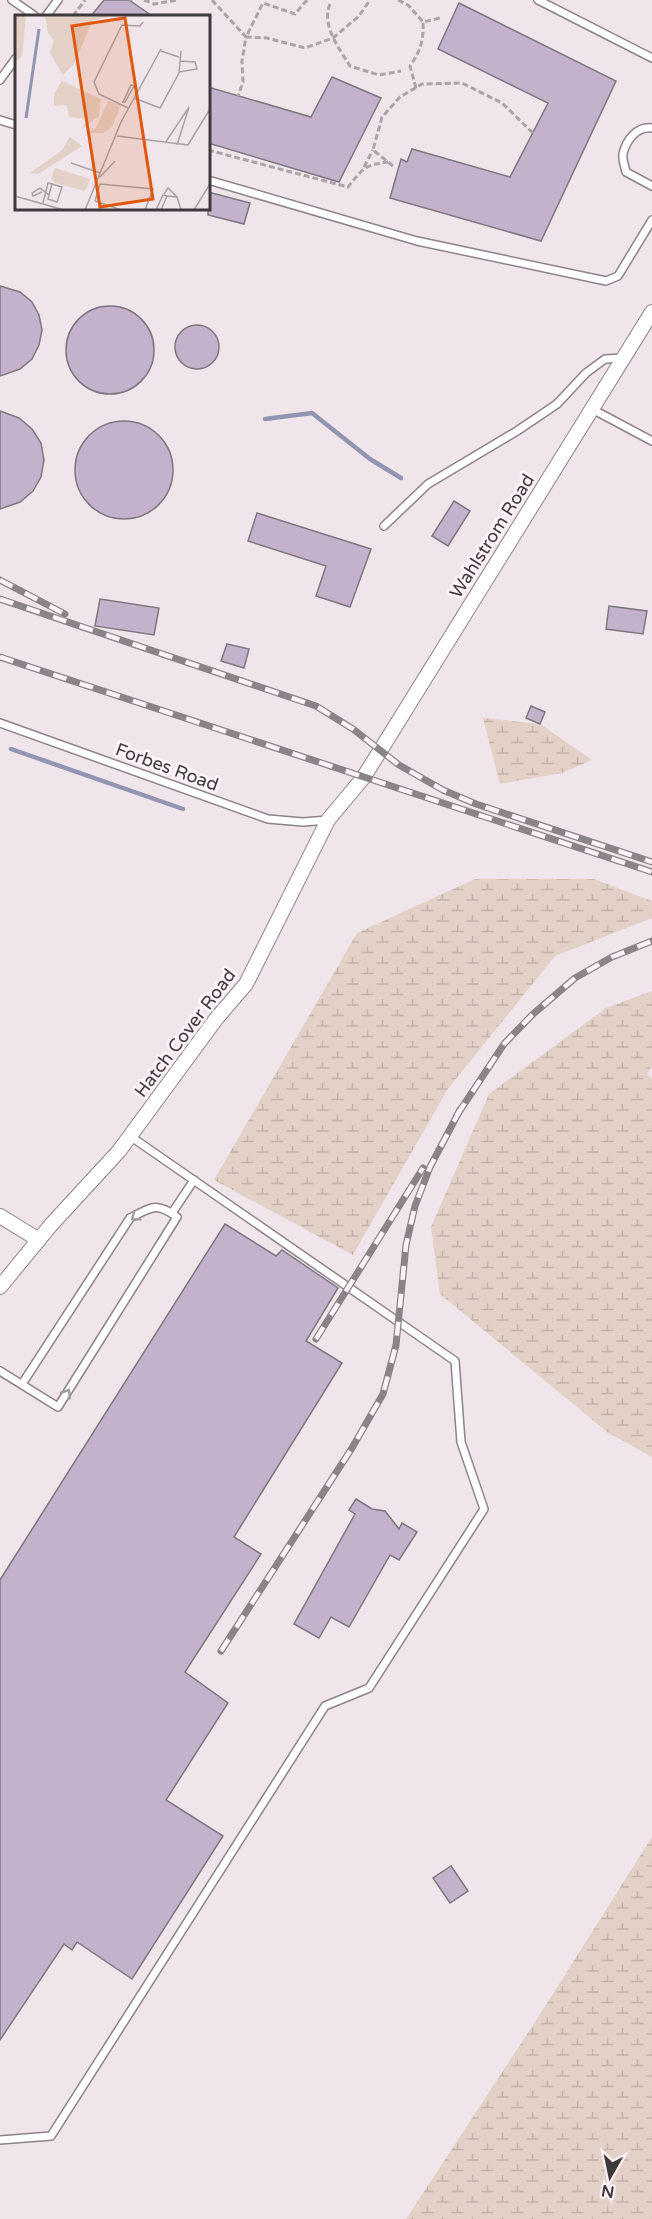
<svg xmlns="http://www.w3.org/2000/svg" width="652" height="2219" font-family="'Varela Round',sans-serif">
<defs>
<pattern id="wetland-marsh" width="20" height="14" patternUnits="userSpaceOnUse" patternTransform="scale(1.5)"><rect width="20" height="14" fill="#e3d0c6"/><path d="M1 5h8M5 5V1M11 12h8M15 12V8" fill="none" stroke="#c4b3ab"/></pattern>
</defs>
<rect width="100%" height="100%" fill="#f0e5ea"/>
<g fill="url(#wetland-marsh)">
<path d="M483 718 540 724 592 760 562 773 500 784Z"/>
<path d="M475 879H594L652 901V918L555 956 447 1090 353 1255 214 1180 357 933Z"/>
<path d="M652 991V1066L647 1074 652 1079V1457L607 1432 440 1294 431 1227 489 1094 606 1008Z"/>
<path d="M652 1837V2219H406L539 2016Z"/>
</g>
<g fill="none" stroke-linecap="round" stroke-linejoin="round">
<g stroke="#9295b1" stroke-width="4.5">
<path d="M265 419 312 413 370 459 401 478"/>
<path d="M11 749 183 809"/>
</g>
</g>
<g fill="#c4b2cd" stroke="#7d7880" stroke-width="1.5">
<path d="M104 0H129L152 16H91Z"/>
<path d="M459 3 616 81 541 241 390 198 401 159 407 162 412 149 510 177 548 103 438 49Z"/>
<path d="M332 77 381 98 339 182 208 143V87L311 117Z"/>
<path d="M208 192 250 203 244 224 208 215Z"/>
<path d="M0 286 20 292 32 302 39 315 42 330 39 345 32 359 20 369 0 376Z"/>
<circle cx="110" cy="350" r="44"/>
<circle cx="197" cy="347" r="22"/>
<path d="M0 411 19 418 32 429 41 443 44 460 41 477 33 491 20 502 0 509Z"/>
<circle cx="124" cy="470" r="49"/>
<path d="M454 501 470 511 448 546 432 536Z"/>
<path d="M257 513 371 549 350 607 316 596 326 566 248 541Z"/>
<path d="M100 599 159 608 154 635 95 626Z"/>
<path d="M609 606 647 611 643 634 606 629Z"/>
<path d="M227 644 249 649 244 668 221 661Z"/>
<path d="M531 706 545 712 540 724 526 718Z"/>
<path d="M225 1224 276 1256 282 1250 338 1288 306 1341 342 1363 234 1537 261 1554 185 1672 228 1703 166 1800 223 1836 132 1979 77 1942 72 1950 64 1944 0 2040V1580Z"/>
<path d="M356 1499 372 1509 385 1511 399 1529 402 1523 417 1532 399 1560 390 1555 349 1627 331 1617 319 1638 294 1624 355 1514 349 1510Z"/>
<path d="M451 1866 468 1891 450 1903 433 1878Z"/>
</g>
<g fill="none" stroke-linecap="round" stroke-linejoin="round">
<defs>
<g id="service">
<path d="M12 0 35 16"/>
<path d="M538 0 652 58"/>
<path d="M46 16 58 0"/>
<path d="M0 80 16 58"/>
<path d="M0 120 16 125"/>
<path d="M652 128C637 126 626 140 623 154 622 159 625 167 626 172L652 186"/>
<path d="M208 180 417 241 606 281 618 276 652 220"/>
<path d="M592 409 652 441"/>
<path d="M384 526 428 484 517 431 557 404 586 373 605 359 624 358"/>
<path d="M0 723 268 819 303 822 328 820"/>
<path d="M172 1213 194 1180"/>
<path d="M0 1371 58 1407 177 1217C156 1202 152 1207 130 1218L22 1384"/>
<path d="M0 2140 51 2136 325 1706 369 1688 484 1509 461 1442 455 1361 130 1136"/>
</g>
<g id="minor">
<path d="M0 1216 39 1240"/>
<path d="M0 1287 50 1226 119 1151 216 1019 246 984 328 820 363 778 380 751 652 312"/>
</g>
</defs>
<use href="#service" stroke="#8d8388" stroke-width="10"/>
<use href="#minor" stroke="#8d8388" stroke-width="16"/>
<g stroke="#aca4a8" stroke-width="3" stroke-dasharray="6 3" stroke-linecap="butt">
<path d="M144 0 154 4 177 0"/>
<path d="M212 0 246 37 242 61 243 82 238 96"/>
<path d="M307 0 295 14 263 3 246 37 267 38 305 48 333 38 359 16 370 0"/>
<path d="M398 0 408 5 423 22 440 18"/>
<path d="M131 1V0"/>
<path d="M330 4C321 25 339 48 350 66L379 75 401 71"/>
<path d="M73 16 85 0"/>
<path d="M416 88 410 66C420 52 424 40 423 22"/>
<path d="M208 150 348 187C363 169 363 165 388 162"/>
<path d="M393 166 373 150 382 117 400 97 422 84 462 83 502 103 533 133"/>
<path d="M364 167 373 150"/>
</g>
<use href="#service" stroke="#fff" stroke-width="7"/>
<use href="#minor" stroke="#fff" stroke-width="14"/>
<defs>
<g id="rail">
<path d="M0 580 65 614"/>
<path d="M0 599 316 706 353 729 399 765 443 790 476 804 652 862"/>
<path d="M0 657 652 872"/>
<path d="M457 1115 504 1044 532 1015 575 978 612 957 652 941"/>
<path d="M316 1339 423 1168"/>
<path d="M221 1651 352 1448 383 1394 396 1345 406 1245 415 1206 430 1167 460 1110"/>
</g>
</defs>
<use href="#rail" stroke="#8b8487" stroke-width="7"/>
<use href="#rail" stroke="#fdf2f7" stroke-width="4.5" stroke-dasharray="14" stroke-linecap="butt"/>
</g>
<defs><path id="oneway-chevron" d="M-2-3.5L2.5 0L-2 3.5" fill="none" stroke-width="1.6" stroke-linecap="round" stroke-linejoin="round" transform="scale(1.5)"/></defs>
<g stroke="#9e9c9e">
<use href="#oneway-chevron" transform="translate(135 1217) rotate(143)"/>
<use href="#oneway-chevron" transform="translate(67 1393) rotate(-58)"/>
</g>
<g text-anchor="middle" stroke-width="6" stroke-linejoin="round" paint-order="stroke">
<g font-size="18" fill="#3e3a3c" stroke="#fdf2f7">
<text transform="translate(492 536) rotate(-58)" y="6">Wahlstrom Road</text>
<text transform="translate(167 767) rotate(20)" y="6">Forbes Road</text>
<text transform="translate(185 1033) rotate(-53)" y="6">Hatch Cover Road</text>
</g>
</g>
<g transform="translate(15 15)">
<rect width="195" height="195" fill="#f0e5ea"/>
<path d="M0 0H11L7 41 0 47ZM30 0H93V2L78 5 59 49 48 60 35 38 39 25 33 18ZM47 66 86 84 84 101 67 114 72 104 54 102 52 90 39 91V79ZM93 86 106 90 97 112 88 118H72L81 113ZM55 122 67 131 23 159 15 158 46 136Z" fill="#e3d0c6"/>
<path d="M40 153 75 164 70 176 40 168 36 164Z" fill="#e3d0c6"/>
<path fill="none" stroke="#9295b1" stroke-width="3" d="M11 103 24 14"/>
<path fill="none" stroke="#a9a1a4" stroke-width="1.5" d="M146 36 164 42M164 57 182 54 180 47 165 46M116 70 119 71 110 87H108ZM119 83 145 93 164 58 166 36M113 93 84 79 79 67 107 10 125 11 128 7M102 121 173 130 195 94M150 128 174 92 162 130M56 148 85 158M85 162 100 146M27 177 18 181 17 178 25 173 34 180 37 169 47 172 42 187 33 184 34 180M149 179 153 173 162 182M0 181 49 195M152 181 162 182 166 195M80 186 85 169 138 174 130 195M80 186 106 195M28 188 33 168 37 169M70 195 106 107 146 34M141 195 148 180 152 181 146 195M179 195 195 169"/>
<path fill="#e0570e" fill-opacity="0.15" stroke="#e0570e" stroke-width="3" d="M110 3 138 184 85 192 57 11Z"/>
<rect width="195" height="195" fill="none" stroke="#3e3a3c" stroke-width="3"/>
</g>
<g transform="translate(610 2177) rotate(189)" stroke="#fdf2f7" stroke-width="4.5" paint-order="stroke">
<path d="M0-4.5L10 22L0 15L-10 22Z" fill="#3e3a3c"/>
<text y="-9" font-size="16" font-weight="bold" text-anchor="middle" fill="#3e3a3c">N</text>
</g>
</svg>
